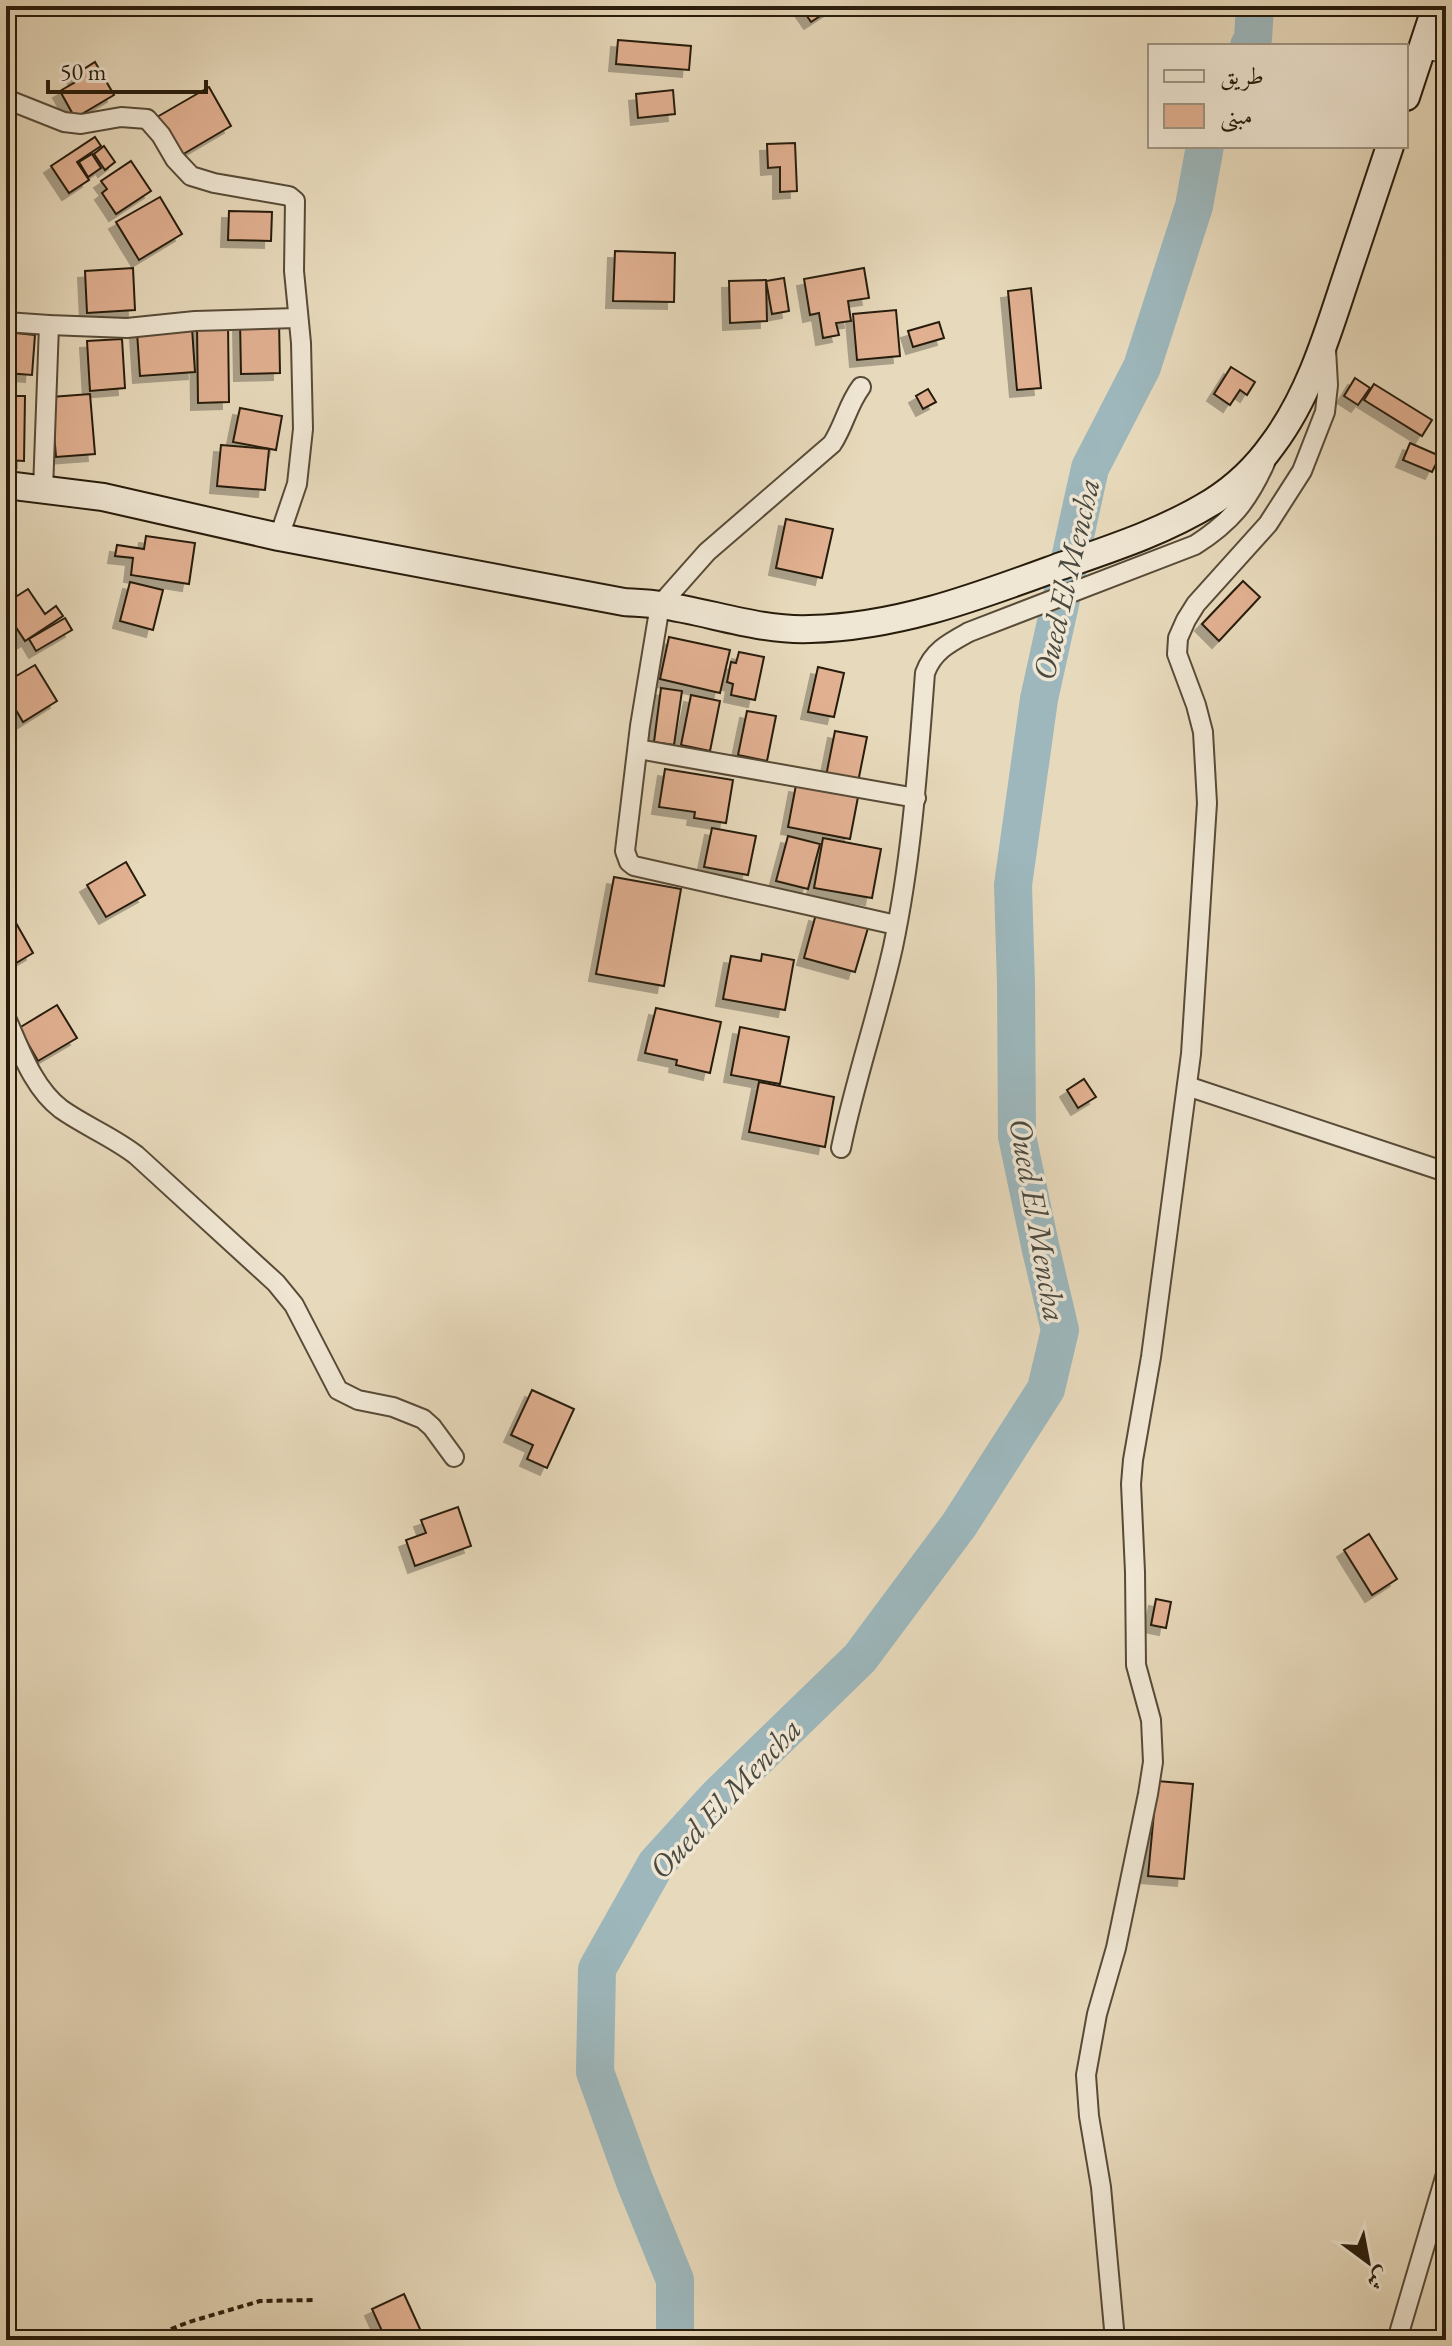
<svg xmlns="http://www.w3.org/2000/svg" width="1452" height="2346" font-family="'EB Garamond',Amiri,serif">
<defs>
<filter id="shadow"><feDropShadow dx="-7" dy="7" stdDeviation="0" flood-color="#0004"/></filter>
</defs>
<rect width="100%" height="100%" fill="#e7d9bb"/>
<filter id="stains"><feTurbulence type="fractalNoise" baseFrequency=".0025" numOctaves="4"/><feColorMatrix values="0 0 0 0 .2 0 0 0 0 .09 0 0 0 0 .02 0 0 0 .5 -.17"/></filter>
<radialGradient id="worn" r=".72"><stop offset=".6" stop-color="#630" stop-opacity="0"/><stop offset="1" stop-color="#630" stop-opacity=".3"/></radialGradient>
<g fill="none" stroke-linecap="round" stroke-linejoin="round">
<g stroke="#9db7bc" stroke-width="38">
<path d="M1249 46 1253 39 1255 6"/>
<path d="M675 2340V2280L635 2182 595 2072 597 1969 656 1864 717 1797 860 1658 959 1525 1046 1389 1060 1330 1041 1250 1017 1136 1016 984 1013 885 1039 699 1090 468 1142 367 1194 206 1205 146"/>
</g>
</g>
<g fill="#e1b091" stroke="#281c0b" stroke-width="2" filter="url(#shadow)">
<path d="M800 6H829L831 9 811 22Z"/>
<path d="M618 40 691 46 689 70 616 64Z"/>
<path d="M95 62 114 95 75 118 60 91 77 81 74 75Z"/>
<path d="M209 87 231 126 180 156 157 117Z"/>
<path d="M673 90 675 114 638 118 636 94Z"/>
<path d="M95 137 101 146 77 162 89 180 69 193 51 166Z"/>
<path d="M795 143 797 191 780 192V167L768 168 767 144Z"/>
<path d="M104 146 115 162 105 170 94 154Z"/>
<path d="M92 154 101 168 88 177 79 162Z"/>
<path d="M131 161 151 191 116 214 102 193 107 189 101 181Z"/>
<path d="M160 197 182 234 139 260 116 222Z"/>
<path d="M229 211 272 212 271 241 228 240Z"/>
<path d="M615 251 675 253 674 302 613 301Z"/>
<path d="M133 268 135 310 87 313 85 271Z"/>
<path d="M864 268 869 298 848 301 851 321 836 323 839 335 823 338 819 313 810 315 804 279Z"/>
<path d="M784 278 789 311 772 314 766 281Z"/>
<path d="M766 280 767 321 730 323 729 281Z"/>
<path d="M1031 288 1041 388 1017 390 1008 291Z"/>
<path d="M896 310 900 356 857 360 853 314Z"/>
<path d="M279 320 280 373 241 374 240 321Z"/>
<path d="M939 322 944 338 913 347 908 331Z"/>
<path d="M228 325 229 402 198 403 197 326Z"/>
<path d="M192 328 195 372 140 376 137 332Z"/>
<path d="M6 332 35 335 32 375 6 373Z"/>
<path d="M122 339 125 388 90 391 87 341Z"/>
<path d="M1231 367 1255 382 1247 395 1240 390 1230 405 1214 394Z"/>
<path d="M1355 378 1370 388 1358 405 1344 396Z"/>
<path d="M1374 384 1432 420 1422 436 1364 400Z"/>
<path d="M928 389 936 402 923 409 916 396Z"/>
<path d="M90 394 95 454 56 457 51 397Z"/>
<path d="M6 396H25L24 461 6 460Z"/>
<path d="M240 408 282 416 276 450 233 442Z"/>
<path d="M1410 443 1440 456 1432 472 1403 460Z"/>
<path d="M221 445 269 449 265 490 217 486Z"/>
<path d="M786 519 833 529 822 578 776 568Z"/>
<path d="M146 536 195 543 189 584 131 575 133 558 115 556 117 545 144 549Z"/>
<path d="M6 539 14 541 6 572Z"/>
<path d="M1243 581 1260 597 1219 641 1202 624Z"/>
<path d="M130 582 163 590 153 630 120 621Z"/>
<path d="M28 589 45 614 56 606 63 616 25 641 6 612V603Z"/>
<path d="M65 618 72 630 36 651 29 639Z"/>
<path d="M669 637 730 650 720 693 660 679Z"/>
<path d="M739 652 764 657 755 700 731 695 733 684 727 682 731 662 736 663Z"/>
<path d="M35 665 57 701 23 722 6 693V682Z"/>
<path d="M818 667 844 673 834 717 808 712Z"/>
<path d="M661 688 682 691 674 745 654 742Z"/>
<path d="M691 695 720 701 710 751 681 745Z"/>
<path d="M747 711 776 716 767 761 738 755Z"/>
<path d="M835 731 867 737 858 782 826 776Z"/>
<path d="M665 769 733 780 726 823 694 818 695 812 659 807Z"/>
<path d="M796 785 858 797 850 839 788 827Z"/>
<path d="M712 828 756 836 748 875 704 867Z"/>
<path d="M788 836 820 844 808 889 776 881Z"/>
<path d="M823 838 881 849 872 898 814 888Z"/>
<path d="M126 862 145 895 106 917 87 885Z"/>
<path d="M614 877 681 889 664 986 596 974Z"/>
<path d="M816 914 868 928 855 972 804 958Z"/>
<path d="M16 923 33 953 6 969V929Z"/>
<path d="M762 954 794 960 785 1010 723 999 731 956 761 961Z"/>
<path d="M57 1005 77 1038 38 1061 19 1028Z"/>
<path d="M656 1008 721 1022 710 1073 676 1065 677 1060 645 1053Z"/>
<path d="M740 1027 789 1037 780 1084 731 1075Z"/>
<path d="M1084 1079 1096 1097 1078 1108 1067 1090Z"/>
<path d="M759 1082 834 1097 825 1147 749 1132Z"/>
<path d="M532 1390 574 1409 547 1468 527 1459 533 1445 511 1435Z"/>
<path d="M458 1507 471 1546 415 1566 406 1540 426 1533 421 1520Z"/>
<path d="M1369 1534 1397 1579 1372 1595 1344 1550Z"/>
<path d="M1156 1599 1171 1602 1166 1628 1151 1625Z"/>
<path d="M1157 1781 1193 1784 1184 1879 1148 1876Z"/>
<path d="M404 2294 425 2340H386L372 2309Z"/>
</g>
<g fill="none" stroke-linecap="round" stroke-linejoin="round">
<defs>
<g id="street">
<path d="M1422 49 1446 53"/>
<path d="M6 99 64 122 81 124 121 117 147 119 161 135 175 159 191 176 214 183 289 196 295 201 294 271 301 343 303 429 297 484 279 537"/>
<path d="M6 322 49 325 127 328 195 321 297 318"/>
<path d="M861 387C848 404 844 426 832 444L707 552 660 605 640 726 625 851 629 862 634 866 896 925"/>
<path d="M43 490 49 325"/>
<path d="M638 749 916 798"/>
<path d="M6 1018C20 1049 33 1088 61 1109 85 1126 113 1137 136 1155L276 1283 294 1305 338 1390 358 1400 393 1407 423 1419 432 1427 454 1457"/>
<path d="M1187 1086 1446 1172"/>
<path d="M841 1148C855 1080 878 1014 893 947 912 857 918 764 925 673 933 651 949 643 969 632L1195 545C1231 522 1248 501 1265 463"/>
<path d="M1115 2340 1101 2187 1089 2116 1086 2075 1097 2014 1116 1948 1148 1794 1153 1762 1151 1720 1136 1665 1135 1572 1131 1484 1133 1460 1151 1357 1191 1054 1207 803 1203 732 1196 705 1177 654 1178 638 1186 620 1196 604 1268 524 1302 471 1325 412 1328 385 1326 349"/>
<path d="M1397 2340 1446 2174"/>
</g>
<g id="secondary">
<path d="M1406 97 1436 6"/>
<path d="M6 485 103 497 279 537 624 602C636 603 648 603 660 605 710 612 759 631 810 629 899 627 979 596 1061 566 1113 548 1165 531 1212 502 1236 487 1256 468 1273 444 1308 397 1326 339 1344 284 1359 238 1375 192 1390 146"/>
</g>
</defs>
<use href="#street" stroke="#584b37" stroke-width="22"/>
<use href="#secondary" stroke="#281c0b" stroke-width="30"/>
<path stroke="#281c0b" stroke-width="4" stroke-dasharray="6 4" stroke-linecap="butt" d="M143 2340 189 2322 260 2301 316 2300"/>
<use href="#street" stroke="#efe6d3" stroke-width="18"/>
<use href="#secondary" stroke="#efe6d3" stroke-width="26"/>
</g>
<g text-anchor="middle" stroke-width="7" stroke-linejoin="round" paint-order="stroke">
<g font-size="32" font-style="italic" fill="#4b4a40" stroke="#efe6d3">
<text transform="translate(1066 579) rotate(-77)" y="11">Oued El Mencha</text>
<text transform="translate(1038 1220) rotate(80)" y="11">Oued El Mencha</text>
<text transform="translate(725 1798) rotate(-47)" y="11">Oued El Mencha</text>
</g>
</g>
<rect width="1452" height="2346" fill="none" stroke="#e7d9bb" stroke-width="32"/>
<rect x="8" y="8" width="1436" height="2330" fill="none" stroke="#281c0b" stroke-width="4"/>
<rect x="16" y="16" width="1420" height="2314" fill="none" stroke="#281c0b" stroke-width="2"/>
<rect x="1148" y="44" width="260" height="104" fill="#efe6d3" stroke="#9f9583" stroke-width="2"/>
<rect x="1164" y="70" width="40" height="12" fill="#efe6d3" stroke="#9f9583" stroke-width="2"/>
<text x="1220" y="84" font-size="24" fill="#281c0b">طريق</text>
<rect x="1164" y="104" width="40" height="24" fill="#e1b091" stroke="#9f9583" stroke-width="2"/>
<text x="1220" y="124" font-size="24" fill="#281c0b">مبنى</text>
<g transform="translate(1368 2262) rotate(148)" stroke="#efe6d3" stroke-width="6" paint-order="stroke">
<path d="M0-6L14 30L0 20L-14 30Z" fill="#281c0b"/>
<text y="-12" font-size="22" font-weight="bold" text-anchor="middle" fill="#281c0b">ش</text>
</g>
<path d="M48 80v12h158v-12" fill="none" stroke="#281c0b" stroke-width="4"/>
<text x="60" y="80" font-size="24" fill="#281c0b" stroke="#efe6d3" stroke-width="6" paint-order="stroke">50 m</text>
<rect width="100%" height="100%" filter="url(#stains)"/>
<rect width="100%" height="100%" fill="url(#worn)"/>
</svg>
